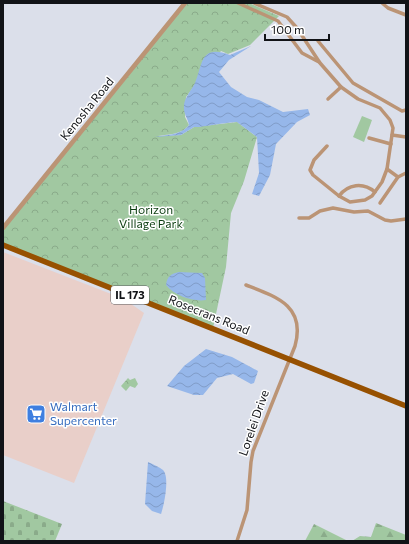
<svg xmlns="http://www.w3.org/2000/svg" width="409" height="544" font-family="Commissioner,sans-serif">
<defs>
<pattern id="forest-firs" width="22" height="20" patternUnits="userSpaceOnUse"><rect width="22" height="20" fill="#a1c8a1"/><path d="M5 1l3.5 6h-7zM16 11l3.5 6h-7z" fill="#8aab8a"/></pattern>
<pattern id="cemetery-stones" width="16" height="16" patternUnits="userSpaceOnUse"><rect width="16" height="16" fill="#a1c8a1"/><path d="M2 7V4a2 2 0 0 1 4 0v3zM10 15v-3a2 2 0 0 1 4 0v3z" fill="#8aab8a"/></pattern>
<pattern id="park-crowns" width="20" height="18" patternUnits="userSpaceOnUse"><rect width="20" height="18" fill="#a1c8a1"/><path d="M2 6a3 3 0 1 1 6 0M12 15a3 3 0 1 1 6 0" fill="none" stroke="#8aab8a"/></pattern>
<pattern id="water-waves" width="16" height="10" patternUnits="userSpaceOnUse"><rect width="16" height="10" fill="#96b7ea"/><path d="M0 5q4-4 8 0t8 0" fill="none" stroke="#809cc8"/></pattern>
</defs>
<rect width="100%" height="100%" fill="#dbdfea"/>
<path fill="#e9cfc9" d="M3 252 124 299 144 313 74 483 3 455Z"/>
<g fill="url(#forest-firs)">
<path d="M376 523 406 535V541H352L360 536 371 537Z"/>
<path d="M314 524 348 541H305Z"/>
</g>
<path fill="url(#cemetery-stones)" d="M3 501 62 524 55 541H3Z"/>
<g fill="url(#park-crowns)">
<path d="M185 3H249L279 16 250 45 228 54 221 51 186 97 185 117 189 125C181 135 170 134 158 136L181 135 194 127 237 122 257 137 244 181 231 213 226 267 213 328 3 245V228Z"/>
<path d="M128 378 130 380 135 378 138 384 135 388 130 386 126 391 121 386Z"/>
</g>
<path fill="#a1c8a1" d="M362 116 372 120 364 142 353 137Z"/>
<g fill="url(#water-waves)">
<path d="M251 46 229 60 219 72 231 87 247 97 259 100 283 112 308 109 310 115 297 122 276 144 270 175 259 196 252 194 259 173 257 137 237 122C228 122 198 128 194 127L181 135 155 137C168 134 180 136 189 125 188 118 183 114 184 105 185 97 191 91 195 83 203 64 200 44 230 55Z"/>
<path d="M179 272 202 273 205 278 206 300C193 302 175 296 166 285 167 276 171 274 179 272Z"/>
<path d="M206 349 232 357 258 371 254 383 251 384 233 374 217 378 203 395H194L167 386 184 366Z"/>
<path d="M148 462C153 464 159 467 163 470 170 477 164 505 161 514L152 511 145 504Z"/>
</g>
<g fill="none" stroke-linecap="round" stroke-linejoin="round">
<g stroke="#bb9475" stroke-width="3.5">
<path d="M238 3 278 21 302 53 319 62"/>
<path d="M254 3 287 17 297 28 320 63 341 87 358 99 380 108 390 120 393 128 387 169 382 182 372 196 365 200 350 202 339 196 313 175 310 170 314 160 327 146"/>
<path d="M382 3 388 8 406 15"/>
<path d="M318 41 353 83 402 111 406 110"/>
<path d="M328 99 341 87"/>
<path d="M392 135 406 137"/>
<path d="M369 138 391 144"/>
<path d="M387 169 398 177"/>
<path d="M339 196C348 184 363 182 375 192"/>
<path d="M380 203 398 177 406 173"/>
<path d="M299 218H309L320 211 333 208 354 212 368 211 385 220 391 221 406 219"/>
<path d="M237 541 247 510 251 462 253 451 295 346C306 306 277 297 246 285"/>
</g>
<path stroke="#bb9475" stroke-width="4.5" d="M3 228 185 3"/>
<path stroke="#975101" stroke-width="5.5" d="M3 245 406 406"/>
</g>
<defs>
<symbol id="supermarket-square" viewBox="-11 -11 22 22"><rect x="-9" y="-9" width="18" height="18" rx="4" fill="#3f7fe0" stroke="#fff"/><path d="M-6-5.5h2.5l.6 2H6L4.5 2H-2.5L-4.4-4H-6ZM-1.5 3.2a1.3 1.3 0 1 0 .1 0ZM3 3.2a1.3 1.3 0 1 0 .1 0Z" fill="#fff"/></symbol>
</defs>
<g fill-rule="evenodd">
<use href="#supermarket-square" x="25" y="403" width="22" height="22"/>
</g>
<g text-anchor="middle" stroke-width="3" stroke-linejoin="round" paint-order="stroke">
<rect fill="#fff" stroke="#585a5d" stroke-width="1" x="111" y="286" width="38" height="18" rx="3"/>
<g font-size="11" font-weight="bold" fill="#111317">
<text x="130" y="299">IL 173</text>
</g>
<g font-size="12" fill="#111317" stroke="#fff">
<text transform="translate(87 109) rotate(-51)" y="4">Kenosha Road</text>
<text transform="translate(209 315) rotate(22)" y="4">Rosecrans Road</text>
<text transform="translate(254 423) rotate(-71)" y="4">Lorelei Drive</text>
</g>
<g font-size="12" fill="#0b3d10" stroke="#fff">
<text x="151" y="214">Horizon<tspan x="151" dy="14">Village Park</tspan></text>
</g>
<g font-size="12" fill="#366cbe" stroke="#fff" text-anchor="start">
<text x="50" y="411">Walmart<tspan x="50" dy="14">Supercenter</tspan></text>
</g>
</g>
<rect width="409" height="544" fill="none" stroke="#111317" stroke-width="8"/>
<path d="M265 34v6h64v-6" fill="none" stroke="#111317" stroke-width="2"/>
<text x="271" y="34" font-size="12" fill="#111317" stroke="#ffffff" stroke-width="3" paint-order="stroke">100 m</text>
</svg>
